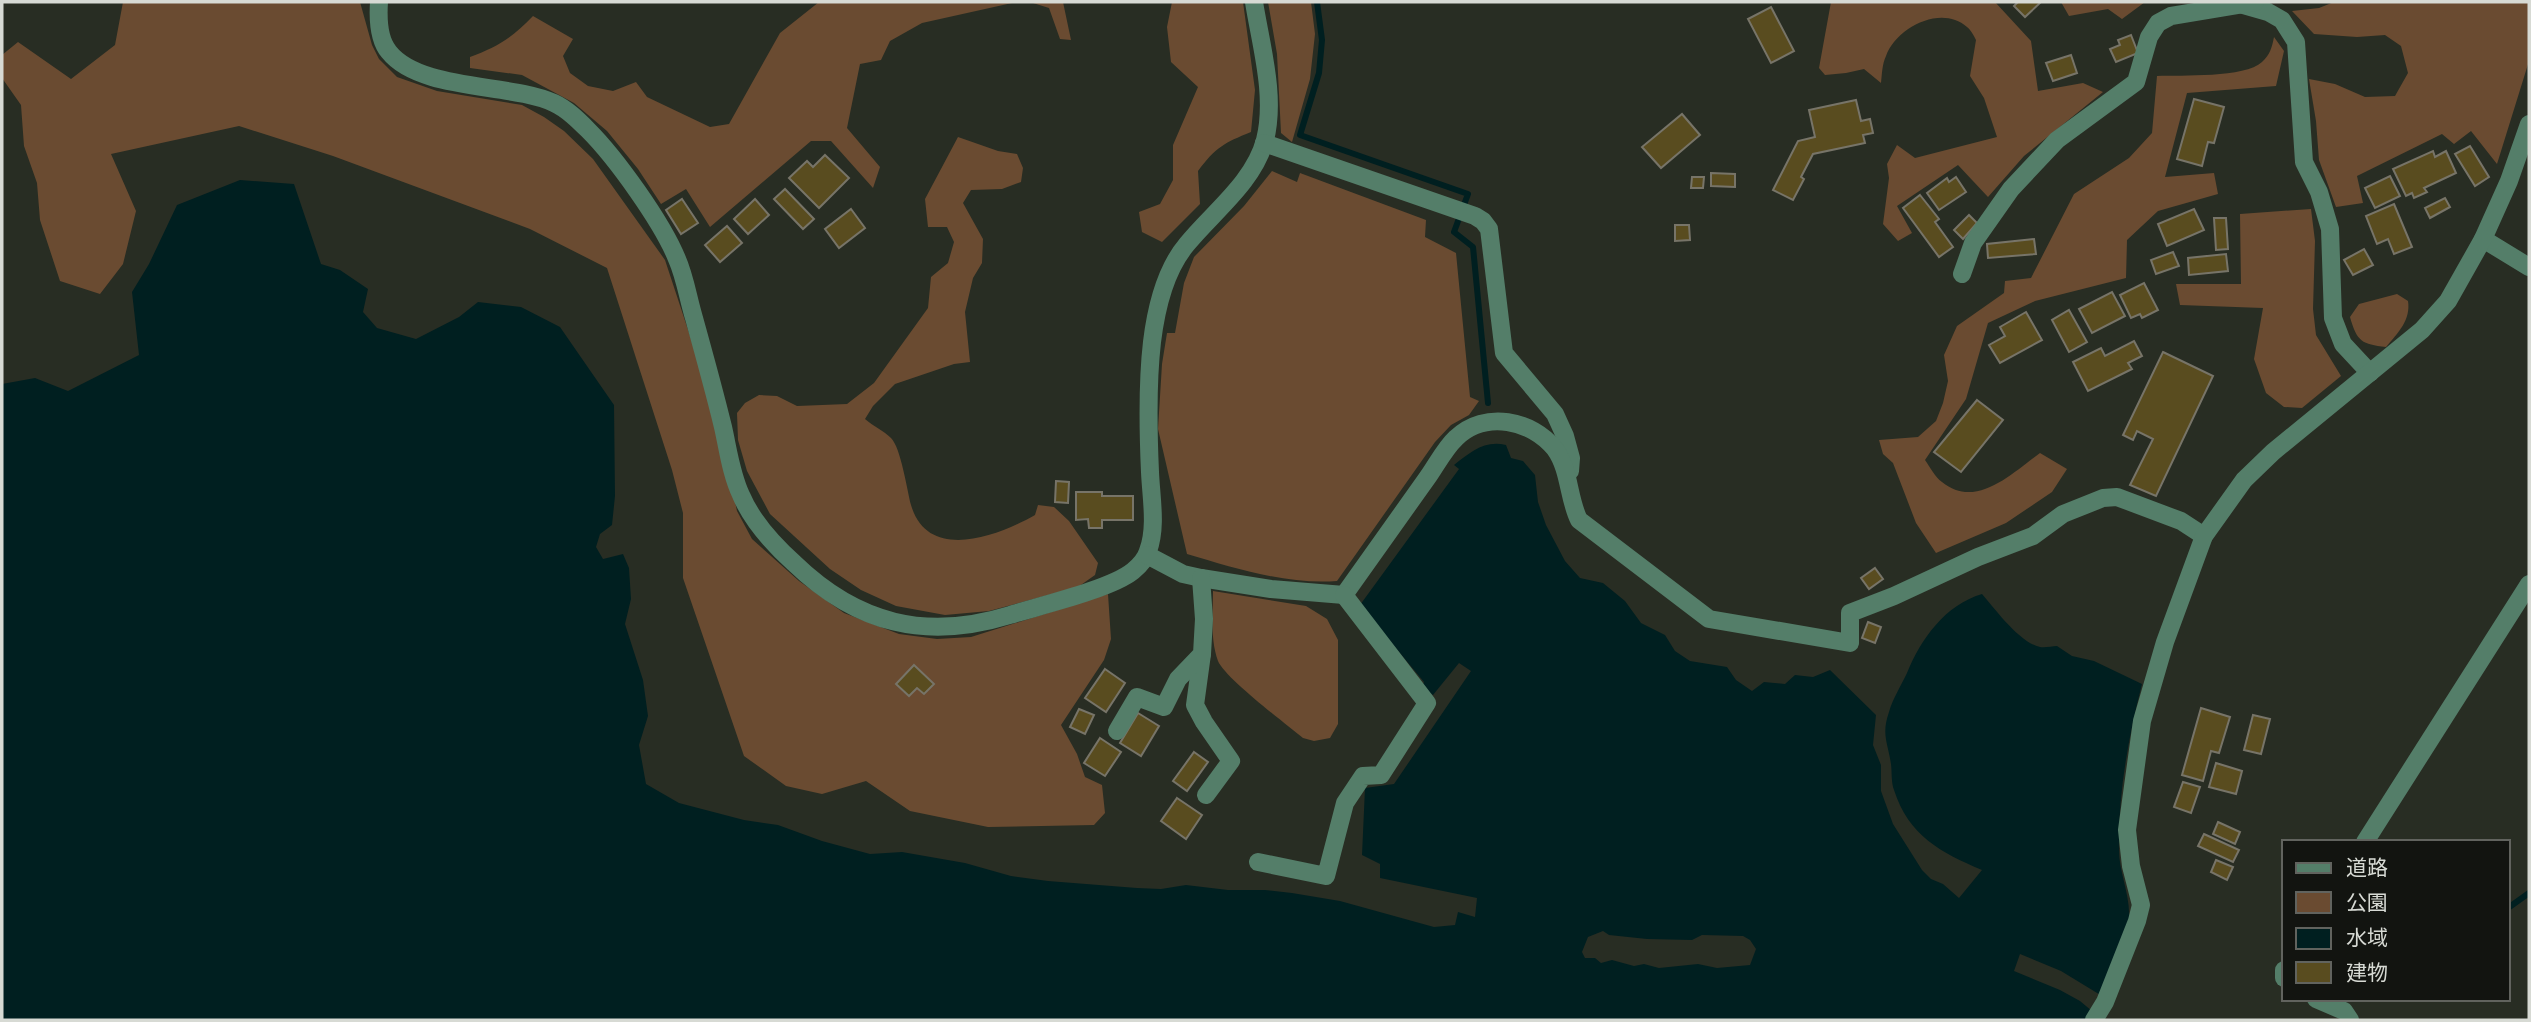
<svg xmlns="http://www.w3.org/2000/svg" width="2531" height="1022" font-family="Commissioner,'Noto Sans JP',sans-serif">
<rect width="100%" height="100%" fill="#282d23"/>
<g fill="#6a4b31">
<path d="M123 2H360L372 45 379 59 397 77 437 91 522 105 544 117 564 131 593 159 665 260 698 360 724 449 737 511 752 539 799 581 844 613 899 634 937 639 971 637 1108 594 1111 639 1104 660 1061 725 1077 754 1085 777 1102 785 1105 813 1094 825 988 827 910 811 866 781 822 794 786 786 744 756 683 578V513L672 470 607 268 530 229 333 156 239 126 111 154 136 211 123 264 100 294 60 281 40 220 37 183 24 146 21 105 2 78V55L18 42 71 79 115 45Z"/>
<path d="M819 2H1063L1071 40 1060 39 1049 8 1033 3H1012L922 23 890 41 881 60 860 64 847 128 880 167 873 188 831 141H811L710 227 686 189 661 204 638 169 607 131 574 103 522 75 470 68V57C498 47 513 37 533 16L573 39 563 56 570 73 588 86 613 91 636 82 647 97 710 127 729 124 780 33Z"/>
<path d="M1172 2H1243L1255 90 1251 132C1224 143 1216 147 1198 171L1200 204 1162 242 1142 232 1139 212 1160 204 1173 180V145L1198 87 1171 62 1167 27Z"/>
<path d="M1268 2H1311L1315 34 1310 79 1292 142 1281 133 1277 54Z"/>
<path d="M1831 2H1995L2031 41 2038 91 2083 83 2103 92 2024 156 1988 197 1958 165 1897 206 1912 233 1898 241 1883 224 1889 178 1887 164 1897 145 1915 158 1997 137 1984 98 1970 76 1976 40C1974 36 1971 30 1967 27 1941 4 1896 28 1886 56 1882 64 1882 75 1881 83L1864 69 1846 73 1825 75 1819 68Z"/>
<path d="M2061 2H2145L2122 19 2108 9 2069 16Z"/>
<path d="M2334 2H2529V61L2497 164 2471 131 2454 144 2442 134 2357 176 2363 203 2336 207 2319 160 2316 121 2309 79 2335 84 2365 97 2395 96 2408 73 2401 46 2385 35 2357 37 2314 34 2292 11 2319 8Z"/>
<path d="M2274 37 2284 51 2276 86 2187 93 2165 177 2214 173 2218 194 2158 211 2127 240 2126 278 2035 301 1988 323 1966 399 1925 460C1930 467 1935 477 1942 482 1976 510 2012 473 2040 453L2067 469 2052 492 2006 523 1936 553 1916 523 1893 463 1883 454 1879 440 1918 437 1936 421 1943 403 1948 381 1944 355 1957 326 2004 293 2005 281 2031 278 2074 194 2129 158 2152 133 2157 76C2181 75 2245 78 2262 62 2270 55 2272 47 2274 37Z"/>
<path d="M958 137 998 151 1017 154 1023 168 1021 182 1002 189 971 190 963 203 983 239 982 263 973 278 965 312 970 362 954 364 895 384 873 406 865 419C873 426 884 431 891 438 901 448 907 490 911 505 928 563 998 536 1035 515L1038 505 1054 507 1069 521 1098 563 1095 575 1078 587 989 611 945 615 896 606 861 590 830 569 770 514 747 471 738 440 737 413 745 403 759 395 777 396 797 406 847 404 874 383 928 308 931 277 948 263 954 242 947 227H928L925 199Z"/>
<path d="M1272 171 1297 182 1300 173 1426 220 1425 237 1456 253 1470 397 1479 401 1469 415 1451 425 1435 442 1337 581C1288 585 1234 568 1187 554L1158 429 1162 364 1167 333H1175L1184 283 1194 257 1244 206Z"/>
<path d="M2311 209 2315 241 2313 309 2316 335 2341 376 2302 408 2284 407 2266 393 2254 359 2263 308 2180 305 2176 284H2241L2240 214Z"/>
<path d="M2397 294 2408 301C2411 320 2398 333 2386 347 2362 344 2357 342 2350 317L2359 304Z"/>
<path d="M1213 591 1306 606 1327 619 1338 640V724L1330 738 1314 741 1303 738C1286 724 1225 678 1218 661 1210 639 1213 614 1213 591Z"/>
</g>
<path fill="#001f20" d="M240 180 294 184 321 264 340 270 368 289 363 312 377 328 416 339 459 317 478 302 521 307 560 327 614 405 615 496 612 525 600 534 596 547 603 559 623 554 629 568 631 599 625 624 643 680 648 716 639 745 646 784 679 803 744 820 778 825 822 841 870 854 902 852 965 863 1011 876 1048 881 1137 888 1161 889 1186 885 1228 890H1265L1292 893 1340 901 1434 927 1455 925 1458 912 1475 917 1477 898 1380 878V864L1362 855 1365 788 1394 784 1471 671 1459 663 1433 695 1422 687 1424 682 1360 605 1459 469 1454 465C1471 452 1484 440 1506 445L1511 458 1523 461 1535 475 1538 502 1546 525 1565 561 1580 578 1603 583 1625 601 1641 623 1665 635 1675 651 1690 661 1727 667 1736 680 1752 691 1764 682 1785 684 1795 675 1813 677 1830 670 1876 715 1873 745 1881 765V791L1893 824 1922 870 1931 879 1943 884 1959 898 1982 870C1940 852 1909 836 1894 790 1891 782 1892 772 1891 764 1888 743 1881 735 1889 712 1893 698 1901 686 1907 673 1921 639 1945 605 1982 594 1995 609 2020 643 2040 647 2045 648 2052 646 2057 646L2072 656 2094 661 2142 684C2128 739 2118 794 2119 850 2119 875 2133 900 2128 925 2122 948 2110 973 2102 996L2061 971 2020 954 2014 971 2060 990 2080 1001 2092 1011 2086 1020H2V384L35 378 68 391 139 355 132 292 149 264 177 205Z"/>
<path fill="#282d23" d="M1603 931 1609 935 1647 939 1692 940 1702 935 1743 936 1750 940 1756 949 1750 965 1717 968 1698 964 1659 968 1644 964 1634 966 1612 960 1601 963 1595 958H1585L1582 952 1588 937Z"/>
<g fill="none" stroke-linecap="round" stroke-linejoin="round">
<g stroke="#001f20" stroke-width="6">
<path d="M1317 2 1322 40 1319 73 1300 135 1468 194 1454 232 1473 247 1488 403"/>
<path d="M2508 908 2529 893"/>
</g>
</g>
<g fill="#594c1f" stroke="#777468" stroke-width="2">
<path d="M2018 2H2041L2025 17 2014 6Z"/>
<path d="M1771 7 1794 51 1771 63 1748 19Z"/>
<path d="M2131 35 2138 53 2116 62 2110 49 2120 45 2118 40Z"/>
<path d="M2071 55 2077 73 2053 81 2046 63Z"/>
<path d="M2194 99 2224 107 2214 143 2208 142 2202 166 2177 159Z"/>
<path d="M1856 100 1861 121 1870 119 1873 133 1863 135 1865 143 1813 154 1801 177 1804 179 1793 200 1773 190 1798 141 1815 137 1809 110Z"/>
<path d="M1682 114 1700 135 1661 168 1642 147Z"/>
<path d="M2470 146 2489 177 2475 186 2455 154Z"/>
<path d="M2433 151 2435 157 2446 151 2456 173 2424 188 2427 192 2414 198 2412 193 2406 196 2393 169Z"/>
<path d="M825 155 849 178 819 208 789 178 807 161 813 167Z"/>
<path d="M1711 173 1735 174V187L1711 186Z"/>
<path d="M2390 176 2400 196 2375 208 2365 188Z"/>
<path d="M1692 177H1704L1703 188H1691Z"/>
<path d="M1956 177 1966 192 1939 210 1927 193 1947 178 1949 182Z"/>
<path d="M785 189 814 219 803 229 774 199Z"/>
<path d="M1920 195 1939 219 1935 222 1953 247 1939 257 1903 208Z"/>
<path d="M2445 198 2450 207 2430 218 2425 208Z"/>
<path d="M682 199 698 223 681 234 666 210Z"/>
<path d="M755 199 769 215 748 234 734 219Z"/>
<path d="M2394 204 2412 247 2394 254 2388 239 2377 244 2366 216Z"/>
<path d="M851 209 865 228 839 248 825 229Z"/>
<path d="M2194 209 2204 230 2167 246 2158 224Z"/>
<path d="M1969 215 1977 223 1963 239 1954 230Z"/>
<path d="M2214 218H2226L2228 249 2216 250Z"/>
<path d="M1675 225H1689L1690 240 1675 241Z"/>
<path d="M727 226 742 243 720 262 705 245Z"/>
<path d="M2034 239 2036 254 1988 258 1987 244Z"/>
<path d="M2364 249 2373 265 2353 275 2344 260Z"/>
<path d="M2173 252 2179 266 2156 274 2151 260Z"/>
<path d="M2226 254 2228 271 2189 275 2188 258Z"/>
<path d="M2144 283 2158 310 2142 318 2140 314 2131 318 2120 295Z"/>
<path d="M2112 292 2125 316 2092 333 2079 309Z"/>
<path d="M2069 310 2087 342 2069 352 2052 320Z"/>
<path d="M2026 312 2042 340 2000 363 1989 345 2005 336 2000 327Z"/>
<path d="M2134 341 2142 356 2128 363 2132 369 2088 391 2073 362 2101 348 2105 356Z"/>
<path d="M2163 352 2213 376 2156 496 2130 485 2153 439 2137 431 2133 440 2123 435Z"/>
<path d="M1977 400 2003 420 1961 472 1934 452Z"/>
<path d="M1056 481 1069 482 1068 503 1055 502Z"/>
<path d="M1076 492H1102V496H1133V520H1102V528H1089L1088 519 1076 520Z"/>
<path d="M1875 568 1883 579 1869 589 1861 578Z"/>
<path d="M1868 622 1881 627 1875 643 1862 638Z"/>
<path d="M914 665 934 684 924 694 917 688 909 696 896 684Z"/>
<path d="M1105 669 1125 683 1106 712 1085 698Z"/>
<path d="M2201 708 2230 717 2219 753 2211 751 2203 781 2182 775Z"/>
<path d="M1079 709 1094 715 1085 734 1070 727Z"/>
<path d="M1138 713 1159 726 1141 756 1120 743Z"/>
<path d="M2253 715 2270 719 2261 754 2244 750Z"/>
<path d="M1100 738 1121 752 1105 776 1084 763Z"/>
<path d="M1194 752 1208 762 1187 791 1173 781Z"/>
<path d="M2216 763 2242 771 2236 794 2209 787Z"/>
<path d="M2183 782 2200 787 2191 813 2174 807Z"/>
<path d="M1177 798 1202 815 1186 839 1161 821Z"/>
<path d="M2218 822 2240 832 2235 844 2213 834Z"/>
<path d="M2204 834 2239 850 2233 862 2198 846Z"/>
<path d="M2216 860 2233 867 2227 880 2211 872Z"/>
</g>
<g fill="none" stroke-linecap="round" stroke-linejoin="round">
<g stroke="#547e69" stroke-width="18">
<path d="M379 2C378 17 378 39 389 52 420 91 511 83 554 103 567 109 578 120 588 130 616 158 662 222 677 259 685 277 688 298 694 318 704 354 714 390 723 427 728 449 731 474 741 495 752 521 773 544 794 563 857 624 926 641 1010 615 1039 606 1111 589 1133 571 1139 566 1146 558 1148 551 1157 527 1151 497 1150 472 1148 428 1147 385 1152 342 1156 309 1165 270 1187 244 1213 212 1254 182 1265 140 1276 96 1261 46 1254 2"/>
<path d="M2240 4 2268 12 2282 20 2296 42 2304 162 2319 192 2330 229 2333 318 2343 344 2370 373"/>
<path d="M1264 143 1475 216 1483 221 1489 229 1504 353 1555 414 1565 436 1571 458 1570 471"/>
<path d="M2483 239 2529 267"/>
<path d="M1962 274 1973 243 2011 189 2057 140 2136 82 2149 37 2158 23 2171 16 2255 2"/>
<path d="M1147 555 1183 574 1201 578 1271 589 1344 595C1371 557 1398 519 1425 481 1435 468 1444 449 1456 438 1485 410 1532 420 1555 449 1570 470 1568 498 1579 520L1709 619 1850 643V613L1894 596 1978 557 2033 536 2063 514 2103 498 2117 497 2181 521 2204 536"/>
<path d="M1202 654 1195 705 1204 722 1231 761 1206 795"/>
<path d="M1117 731 1137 697 1164 707 1178 679 1202 654 1204 619 1201 578"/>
<path d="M2365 842 2529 584"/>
<path d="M1258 862 1326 876 1345 803 1363 776 1381 775 1427 703 1344 595"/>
<path d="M2284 970V978"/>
<path d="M2316 999 2344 1011 2350 1020"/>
<path d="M2094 1020 2105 1002 2137 921 2141 905 2131 866 2127 830 2142 721 2165 642 2204 536 2244 480 2273 452 2422 330 2448 301 2483 239 2509 181 2529 124"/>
</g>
</g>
<rect width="2531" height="1022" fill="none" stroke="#d7dad4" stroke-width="7"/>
<rect x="2282" y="840" width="228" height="161" fill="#121410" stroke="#61635e" stroke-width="2"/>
<rect x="2296" y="863" width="35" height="10" fill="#547e69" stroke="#61635e" stroke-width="2"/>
<text x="2346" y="875" font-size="21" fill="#d7dad4">道路</text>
<rect x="2296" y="892" width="35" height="21" fill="#6a4b31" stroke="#61635e" stroke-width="2"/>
<text x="2346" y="910" font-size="21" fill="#d7dad4">公園</text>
<rect x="2296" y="928" width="35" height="21" fill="#001f20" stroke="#61635e" stroke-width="2"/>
<text x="2346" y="945" font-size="21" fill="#d7dad4">水域</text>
<rect x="2296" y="962" width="35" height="21" fill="#594c1f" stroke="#61635e" stroke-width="2"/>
<text x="2346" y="980" font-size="21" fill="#d7dad4">建物</text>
</svg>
